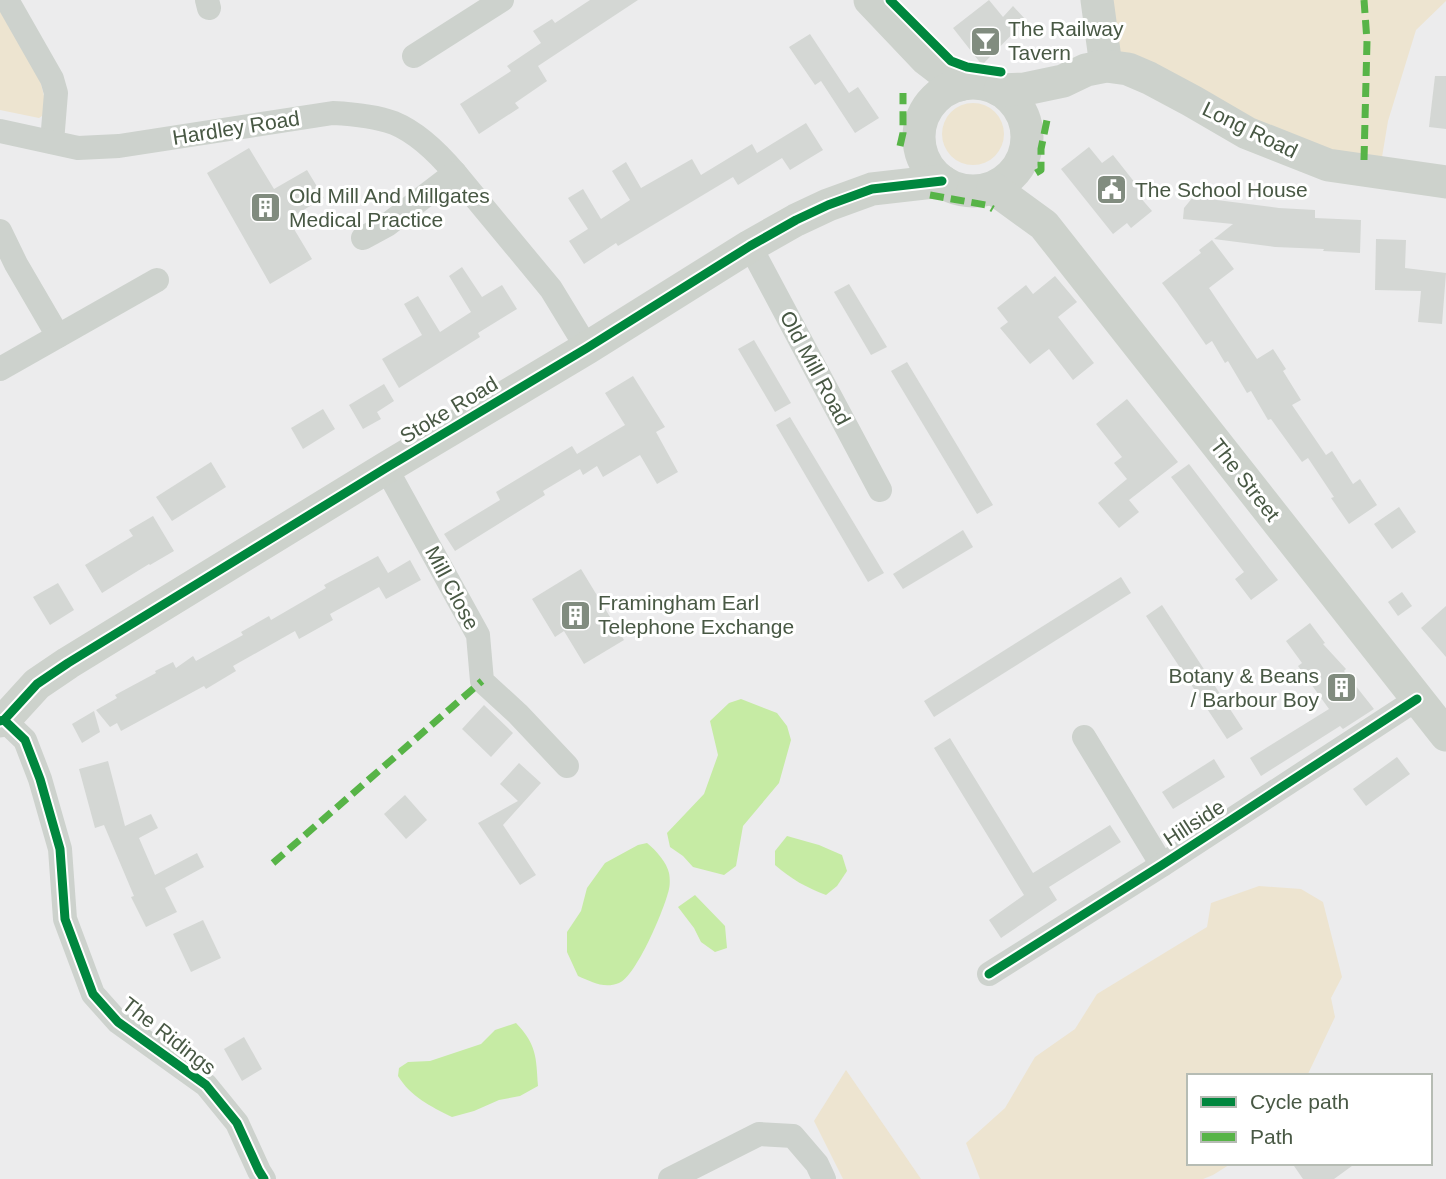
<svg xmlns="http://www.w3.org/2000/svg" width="1446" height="1179" font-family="Helvetica,sans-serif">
<rect width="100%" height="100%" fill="#ececed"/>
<g fill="#ede4d0">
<path d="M1111 0H1446V1L1416 30 1388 121 1381 163 1333 154 1122 61Z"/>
<path d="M0 9 35 60 48 112 39 118 0 110Z"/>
<circle cx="973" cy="134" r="31"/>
<path d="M1259 886 1301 889 1323 902 1342 977 1331 998 1335 1017 1307 1076H1189V1163H1232L1213 1175 1203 1179H980L966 1143 1005 1108 1035 1057 1075 1029 1097 994 1207 927 1211 903Z"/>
<path d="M846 1070 921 1179H843L814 1121Z"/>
</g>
<g fill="#c6eba4">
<path d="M741 699 777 713 787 726 791 740 779 783 743 826 736 866 724 875 693 867 683 856 670 847 667 833 704 794 718 755 710 721 729 703Z"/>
<path d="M787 836 819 845 842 855 847 871 837 886 826 895C807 888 791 879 775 865V851Z"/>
<path d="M647 843C656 850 667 863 669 873 670 878 670 885 669 889 665 908 636 977 619 983 604 989 592 982 578 976L567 952V932L581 911 587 888 605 863 638 845Z"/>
<path d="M695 895 725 926 727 948 715 952 701 942 694 928 678 907Z"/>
<path d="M516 1023C537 1045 536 1057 538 1086L520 1096 499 1100 474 1111 452 1117C430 1106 411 1097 398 1076L399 1068 408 1062 430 1061 481 1044 495 1030Z"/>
</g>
<g fill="#d4d7d4">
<path d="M590 0H638L538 66 547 81 515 103 519 108 479 134 460 104 511 71 507 66 541 43 533 31 552 19 555 23Z"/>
<path d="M989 0 1003 17 1013 6 1026 20 982 65 953 28Z"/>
<path d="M810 34 849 93 858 87 879 118 855 133 821 81 815 85 789 47Z"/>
<path d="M1435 76H1446V129L1429 127Z"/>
<path d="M806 123 823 150 790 170 782 158 738 185 733 177 618 246 616 243 584 264 569 241 588 229 568 198 583 189 601 219 630 200 612 171 626 162 641 188 692 159 701 175 752 144 757 153Z"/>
<path d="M1089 147 1102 163 1113 155 1143 193 1139 196 1152 211 1131 228 1127 223 1113 234 1061 169Z"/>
<path d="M249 148 274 189 307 170 324 198 288 219 312 259 270 284 207 173Z"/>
<path d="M1193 197 1279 208 1315 210V218L1361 220 1360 253 1323 251 1324 249 1275 247 1214 239 1233 224 1183 219 1184 208Z"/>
<path d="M1376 239 1406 240 1405 268 1446 273 1442 324 1418 322 1421 291 1375 290Z"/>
<path d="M1212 240 1234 269 1209 288 1257 359 1273 349 1286 369 1283 371 1301 400 1292 405 1326 455 1332 451 1353 484 1360 479 1377 505 1349 524 1331 498 1334 497 1308 458 1302 462 1271 419 1268 420 1251 391 1247 393 1228 361 1225 363 1212 341 1206 345 1177 303 1162 283 1201 253 1199 250Z"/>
<path d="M462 267 482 297 502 285 517 309 478 333 480 337 399 388 382 359 422 335 404 304 418 296 440 332 471 312 449 276Z"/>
<path d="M1055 276 1077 302 1058 317 1094 363 1073 380 1049 349 1030 364 1000 328 1008 322 997 308 1026 285 1033 294Z"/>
<path d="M849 284 887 347 871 355 834 292Z"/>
<path d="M754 340 791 403 775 412 738 349Z"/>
<path d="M907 362 993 505 977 514 891 371Z"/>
<path d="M633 376 665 427 656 432 678 472 657 484 640 455 603 477 597 466 583 475 580 469 543 491 545 495 455 551 444 534 500 500 496 492 572 446 577 454 625 425 605 393Z"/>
<path d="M384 384 394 401 377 412 381 419 363 429 349 405Z"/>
<path d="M1127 399 1178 462 1129 500 1139 512 1119 528 1098 503 1127 479 1114 463 1122 457 1096 424Z"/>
<path d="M323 409 335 429 303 449 291 428Z"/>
<path d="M790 417 884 573 868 582 776 425Z"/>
<path d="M211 462 226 487 172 521 156 497Z"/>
<path d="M1189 464 1278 580 1251 600 1235 579 1244 572 1171 477Z"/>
<path d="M1399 507 1416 532 1392 549 1374 524Z"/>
<path d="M153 516 174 551 150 565 149 564 102 593 85 565 133 536 129 530Z"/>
<path d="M963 530 973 547 903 589 893 574Z"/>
<path d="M378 556 388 573 410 560 421 580 386 599 379 587 330 614 333 620 299 639 295 631 233 666 236 671 206 689 204 686 121 731 117 723 110 727 96 710 117 698 115 695 156 673 155 671 173 662 176 668 193 656 196 661 243 635 241 632 269 616 271 620 326 588 324 585Z"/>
<path d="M581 569 624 640 584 664 564 631 555 637 532 599Z"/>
<path d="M1121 577 1131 593 934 717 924 701Z"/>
<path d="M58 583 74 610 50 625 33 597Z"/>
<path d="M1402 592 1412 606 1398 616 1388 602Z"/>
<path d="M1162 605 1243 729 1227 739 1146 616Z"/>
<path d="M1446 606V657L1421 628Z"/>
<path d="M1310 623 1325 643 1323 644 1346 669 1344 671 1374 709 1343 729 1340 726 1261 776 1250 758 1329 709 1298 666 1302 663 1286 641Z"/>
<path d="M484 705 513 733 491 757 462 729Z"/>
<path d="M94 711 100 732 82 743 72 724Z"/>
<path d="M950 738 1033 873 1110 825 1121 842 1049 887 1057 900 1001 938 989 920 1024 895 934 748Z"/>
<path d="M1397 757 1410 774 1366 806 1353 789Z"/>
<path d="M1214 759 1225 777 1173 809 1162 792Z"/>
<path d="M108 761 125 826 151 814 158 828 139 838 155 875 197 853 204 867 165 888 177 912 146 927 131 897 134 896 104 825 95 828 79 769Z"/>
<path d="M519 763 541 783 503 825 536 875 520 885 478 823 518 801 500 784Z"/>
<path d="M405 795 427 820 406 839 384 814Z"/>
<path d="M203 920 221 958 191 972 173 934Z"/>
<path d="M244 1037 262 1069 242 1081 224 1049Z"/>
<path d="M1292 1163H1356L1334 1179H1303Z"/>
</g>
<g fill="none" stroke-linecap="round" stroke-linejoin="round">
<g stroke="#cdd2cd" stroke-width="24">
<path d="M7 0 52 79 56 93 52 142"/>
<path d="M207 0 209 8"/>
<path d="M414 56 502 0"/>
<path d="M0 131 78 148 119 146 333 113C354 114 375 116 394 123 418 133 439 154 455 173"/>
<path d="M0 231 16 264 58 336"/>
<path d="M363 238 387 225 455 173 551 289 587 348"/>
<path d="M750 246 880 490"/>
<path d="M0 369 157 280"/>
<path d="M386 468 478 635 482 681 518 714 567 766"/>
<path d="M4 720 25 740 40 779 60 849 65 919 93 994 118 1022 206 1085 237 1123 259 1171 264 1179"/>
<path d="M1084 737 1162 865"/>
<path d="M989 974 1162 865 1417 699"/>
<path d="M670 1179 759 1134 793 1136 817 1164 824 1179"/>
</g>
<g stroke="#cdd2cc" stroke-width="33">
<path d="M870 0 926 59 960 85"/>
<path d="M1097 0 1106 66"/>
<circle cx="973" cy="137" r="54"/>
<path d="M1000 90 1025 89 1063 81 1086 70 1106 66 1128 69 1149 78 1192 101 1247 133 1328 165 1446 182"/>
<path d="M993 188 1044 225 1446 735"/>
<path d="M0 721 4 720 37 684 68 663 386 468 587 348 750 246 796 220 828 205 872 189 942 181"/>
</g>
<g stroke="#57b447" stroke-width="7" stroke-dasharray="14 7" stroke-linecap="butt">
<path d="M900 146 903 133V93"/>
<path d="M1364 160 1367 41 1364 0"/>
<path d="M1036 173 1041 170V149L1047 120"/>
<path d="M930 195 986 205 993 209"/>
<path d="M273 863 482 681"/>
</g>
<defs>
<g id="cycleway">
<path d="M890 0 951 61 967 67 1001 72"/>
<path d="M4 720 25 740 40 779 60 849 65 919 93 994 118 1022 206 1085 237 1123 259 1171 264 1179"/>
<path d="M0 721 4 720 37 684 68 663 386 468 587 348 750 246 796 220 828 205 872 189 942 181"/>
<path d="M989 974 1162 865 1417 699"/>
</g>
</defs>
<use href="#cycleway" stroke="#fff" stroke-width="13"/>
<use href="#cycleway" stroke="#00873e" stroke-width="9"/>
</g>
<defs>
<symbol id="bar-square" viewBox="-11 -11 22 22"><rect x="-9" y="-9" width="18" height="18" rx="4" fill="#818c7f" stroke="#fff"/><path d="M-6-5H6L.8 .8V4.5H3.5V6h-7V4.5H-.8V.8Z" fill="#fff"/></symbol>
<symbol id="civic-square" viewBox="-11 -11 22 22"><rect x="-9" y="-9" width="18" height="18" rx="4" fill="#818c7f" stroke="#fff"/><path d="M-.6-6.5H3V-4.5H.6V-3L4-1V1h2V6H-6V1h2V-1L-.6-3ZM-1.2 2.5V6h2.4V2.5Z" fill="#fff"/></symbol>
<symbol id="building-square" viewBox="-11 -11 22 22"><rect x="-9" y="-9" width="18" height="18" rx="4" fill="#818c7f" stroke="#fff"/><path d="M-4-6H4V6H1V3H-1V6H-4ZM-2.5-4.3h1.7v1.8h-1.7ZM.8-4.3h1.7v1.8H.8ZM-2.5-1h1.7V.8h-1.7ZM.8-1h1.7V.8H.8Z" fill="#fff"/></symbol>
</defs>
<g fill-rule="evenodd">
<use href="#bar-square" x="968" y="24" width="35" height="35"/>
<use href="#civic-square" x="1094" y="172" width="35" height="35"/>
<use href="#building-square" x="248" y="190" width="35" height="35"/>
<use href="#building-square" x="558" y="598" width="35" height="35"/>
<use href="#building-square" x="1324" y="670" width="35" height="35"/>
</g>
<g text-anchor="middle" stroke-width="6" stroke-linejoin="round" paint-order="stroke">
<g font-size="21" fill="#485844" stroke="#fff" text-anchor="start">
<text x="1008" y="36">The Railway<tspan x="1008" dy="24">Tavern</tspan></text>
<text x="1135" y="197">The School House</text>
<text x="289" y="203">Old Mill And Millgates<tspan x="289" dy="24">Medical Practice</tspan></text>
<text x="598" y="610">Framingham Earl<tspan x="598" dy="24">Telephone Exchange</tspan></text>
<text x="1319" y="683" text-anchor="end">Botany &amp; Beans<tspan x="1319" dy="24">/ Barbour Boy</tspan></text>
</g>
<g font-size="21" fill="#485844" stroke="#fff">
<text transform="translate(236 128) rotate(-9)" y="7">Hardley Road</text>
<text transform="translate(1250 130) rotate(26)" y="7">Long Road</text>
<text transform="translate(815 368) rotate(62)" y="7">Old Mill Road</text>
<text transform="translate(449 410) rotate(-31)" y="7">Stoke Road</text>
<text transform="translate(1245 480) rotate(52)" y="7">The Street</text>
<text transform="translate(452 588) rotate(62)" y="7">Mill Close</text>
<text transform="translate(1194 823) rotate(-33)" y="7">Hillside</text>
<text transform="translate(169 1036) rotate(38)" y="7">The Ridings</text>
</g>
</g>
<rect x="1187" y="1074" width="245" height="91" fill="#ffffff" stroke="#b6bcb4" stroke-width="2"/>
<rect x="1201" y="1097" width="35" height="10" fill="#00873e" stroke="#b6bcb4" stroke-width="2"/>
<text x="1250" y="1109" font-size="21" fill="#485844">Cycle path</text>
<rect x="1201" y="1132" width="35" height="10" fill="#57b447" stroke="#b6bcb4" stroke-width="2"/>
<text x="1250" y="1144" font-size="21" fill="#485844">Path</text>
</svg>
